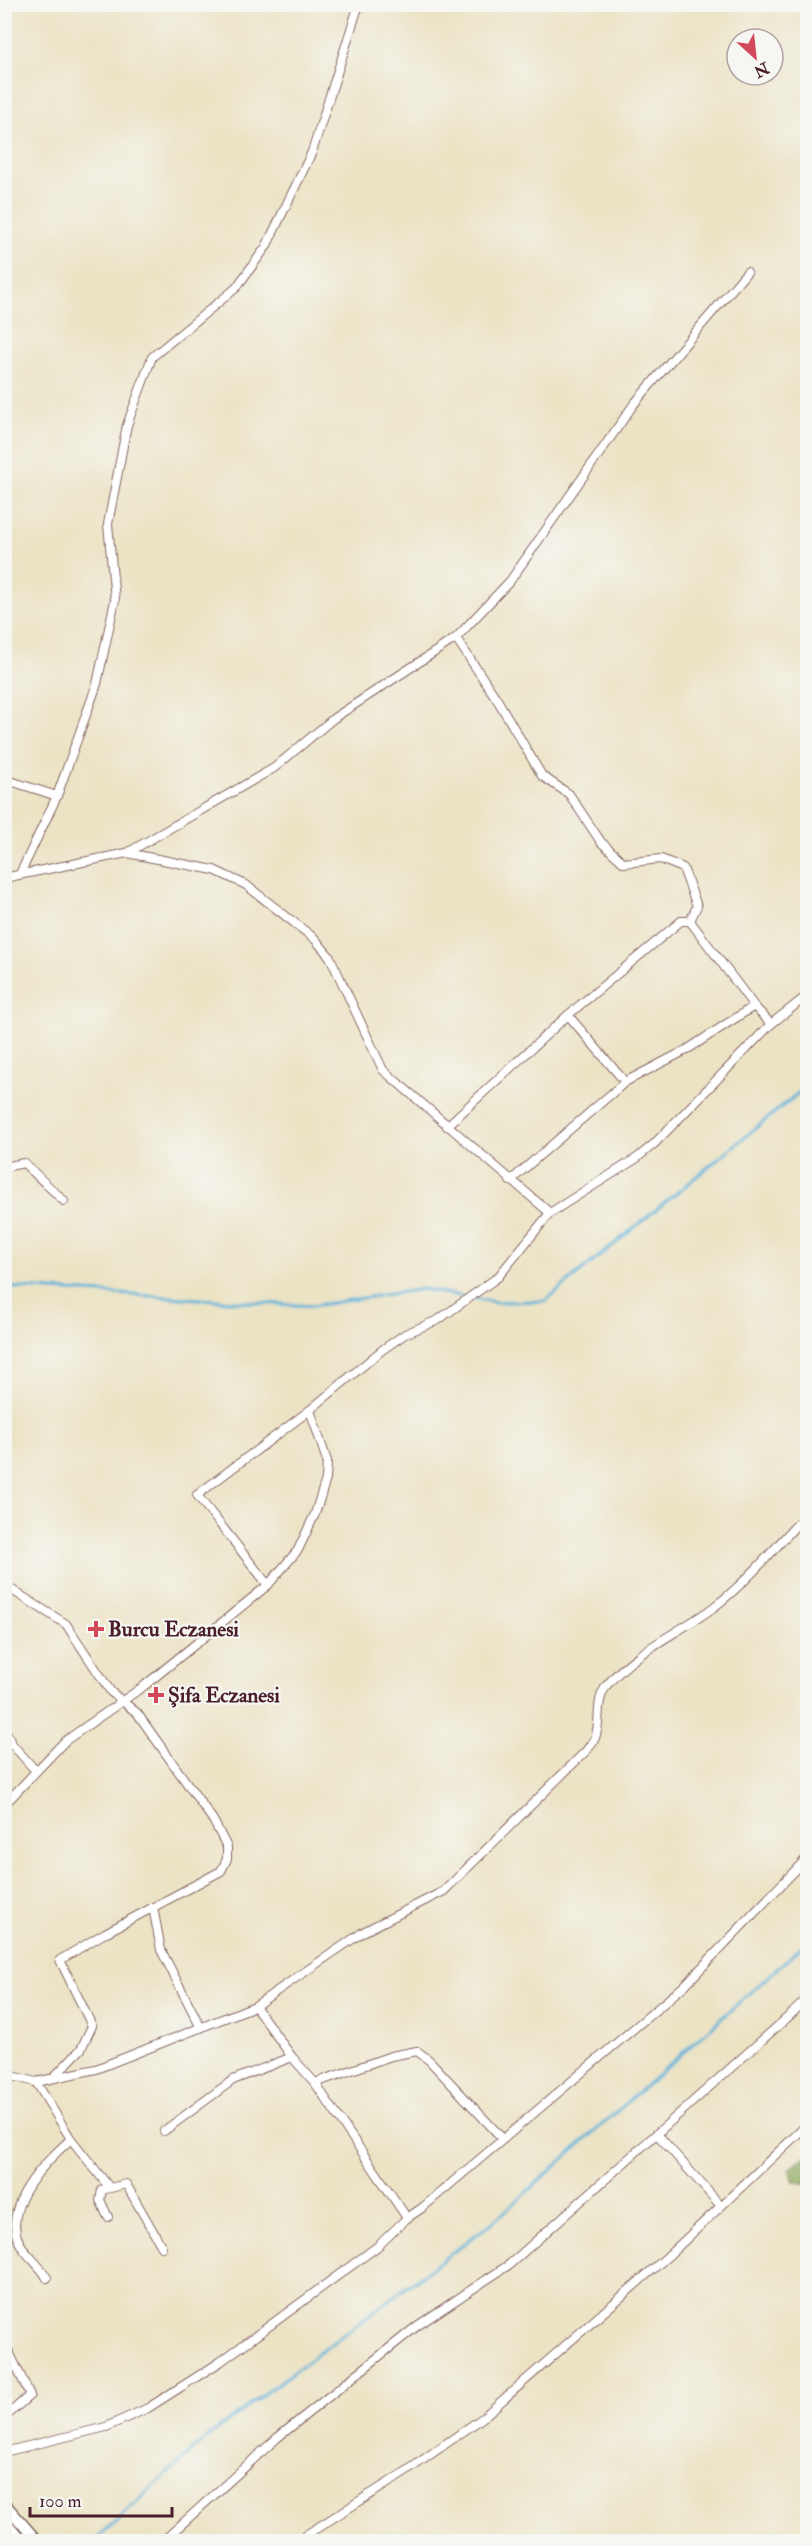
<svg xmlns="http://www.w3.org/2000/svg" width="812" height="2546" font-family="'IM FELL Double Pica',serif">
<rect width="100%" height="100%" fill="#f6f6f2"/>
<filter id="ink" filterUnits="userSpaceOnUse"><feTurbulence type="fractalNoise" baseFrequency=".0167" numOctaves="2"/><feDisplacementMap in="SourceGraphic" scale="12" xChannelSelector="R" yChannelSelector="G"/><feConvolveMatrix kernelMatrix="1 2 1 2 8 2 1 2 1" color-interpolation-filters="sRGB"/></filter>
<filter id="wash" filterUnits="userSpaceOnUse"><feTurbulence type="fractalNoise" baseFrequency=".008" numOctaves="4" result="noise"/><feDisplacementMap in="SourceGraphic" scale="24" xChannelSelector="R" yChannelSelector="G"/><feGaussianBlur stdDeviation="1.35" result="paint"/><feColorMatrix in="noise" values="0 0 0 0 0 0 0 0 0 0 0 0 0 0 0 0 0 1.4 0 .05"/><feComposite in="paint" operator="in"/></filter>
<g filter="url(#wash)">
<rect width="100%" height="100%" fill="#ece3c5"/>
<path fill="#8aa557" stroke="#6a6241" stroke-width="1.5" d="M807 2155V2184L794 2181 789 2169Z"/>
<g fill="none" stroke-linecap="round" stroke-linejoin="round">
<g stroke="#5eb2da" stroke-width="3">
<path d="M4 1287 312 1306 422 1289 465 1297"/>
<path d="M472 1298 494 1302 545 1301 808 1085"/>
<path d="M93 2542 206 2438 493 2222 808 1941"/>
</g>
</g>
</g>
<g filter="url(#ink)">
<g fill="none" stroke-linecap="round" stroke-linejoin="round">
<defs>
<g id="minor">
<path d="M456 638 498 701 542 776 569 794 601 842 624 863 661 859 683 868 697 906 690 921"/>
<path d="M4 779 57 796"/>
<path d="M127 853 274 768 334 718 456 638 510 581 634 404 747 272"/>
<path d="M20 874 57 796 97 684 115 600 108 524 127 425 152 357 236 288 266 247 312 152 359 4"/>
<path d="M4 878 127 853 214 870 246 885 315 939 330 957 383 1070 550 1213"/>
<path d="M568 1015 625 1082"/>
<path d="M447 1126 568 1015 681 921H690L754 1006 771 1024"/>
<path d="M4 1167 24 1163 64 1201"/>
<path d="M510 1181 625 1082 688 1049 754 1006"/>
<path d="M4 1585 66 1624 111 1692 137 1713 213 1820 227 1847V1859L221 1871 105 1933 60 1960 92 2026 81 2049 53 2078"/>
<path d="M268 1585 197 1495 310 1410 382 1350 405 1334 438 1320 498 1277 550 1213 637 1158 654 1144 771 1024 808 995"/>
<path d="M4 1727 11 1743 35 1770"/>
<path d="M4 1805 65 1741 144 1686 268 1585 298 1550 315 1514 326 1479 327 1461 310 1410"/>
<path d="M153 1907 161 1950 201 2028"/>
<path d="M255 2006 292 2057 315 2083 407 2218"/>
<path d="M4 2074 36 2082 96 2069 255 2006 363 1932 444 1891 587 1750C589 1746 593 1742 595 1738 602 1720 594 1702 607 1685 636 1650 679 1633 714 1607 749 1580 778 1545 808 1512"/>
<path d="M36 2082 71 2139 109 2187"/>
<path d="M315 2083 391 2056 417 2051 429 2060 502 2138"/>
<path d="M164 2131 233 2080 292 2057"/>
<path d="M657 2134 721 2206"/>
<path d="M108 2217 100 2200 102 2190 126 2184 162 2247"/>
<path d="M47 2278C39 2263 23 2254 17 2237 6 2201 47 2160 71 2139"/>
<path d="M4 2342 30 2395 4 2418"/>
<path d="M4 2452 106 2427 148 2408 220 2362 378 2246 407 2218 422 2208 684 1986 808 1857"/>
<path d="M162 2542 277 2438 417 2326 510 2264 788 2017 808 1998"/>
<path d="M295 2542 407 2471 481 2419 668 2256 808 2124"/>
</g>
<g id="tertiary">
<path d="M4 2503 38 2542"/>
<path d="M4 2520 23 2542"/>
</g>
</defs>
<use href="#minor" stroke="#836461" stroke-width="10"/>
<use href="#tertiary" stroke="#836461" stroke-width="13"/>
<use href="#minor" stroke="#fff" stroke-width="8"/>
<use href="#tertiary" stroke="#fff" stroke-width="10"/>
</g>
</g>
<g fill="#d1495b" stroke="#f6f6f2" stroke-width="2">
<path d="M93 1620h6v6h6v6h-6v6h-6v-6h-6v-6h6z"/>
<path d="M153 1686h6v6h6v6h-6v6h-6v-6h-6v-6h6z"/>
</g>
<g text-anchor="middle" stroke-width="4.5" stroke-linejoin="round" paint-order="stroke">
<g font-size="21" font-weight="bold" fill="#4a1f2b" stroke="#f6f6f2" text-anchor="start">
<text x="108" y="1636">Burcu Eczanesi</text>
<text x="168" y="1702">Şifa Eczanesi</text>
</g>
</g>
<rect width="812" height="2546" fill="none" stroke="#f6f6f2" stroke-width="24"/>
<g transform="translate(755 57) rotate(153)"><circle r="28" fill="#f6f6f2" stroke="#b1a0a2" stroke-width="1.5"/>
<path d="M0-4.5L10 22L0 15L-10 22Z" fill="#d1495b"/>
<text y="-9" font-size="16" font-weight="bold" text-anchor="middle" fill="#4a1f2b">N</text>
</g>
<path d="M30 2507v9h142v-9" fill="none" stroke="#4a1f2b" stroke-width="3"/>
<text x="39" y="2507" font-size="18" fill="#4a1f2b" stroke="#f6f6f2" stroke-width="4.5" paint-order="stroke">100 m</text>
</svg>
